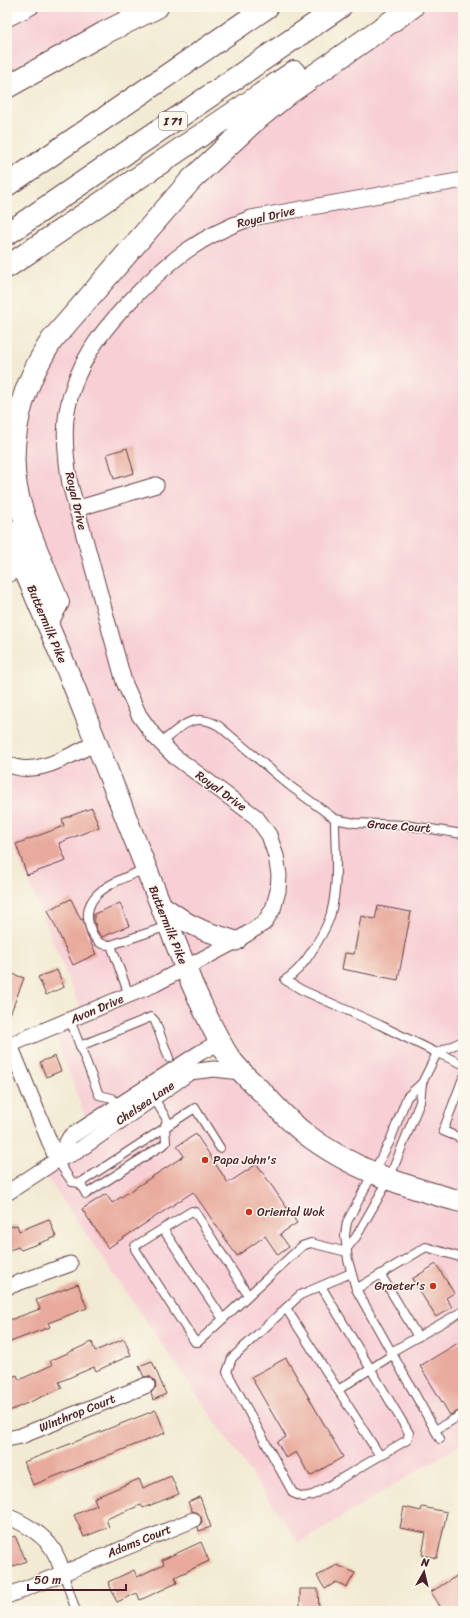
<svg xmlns="http://www.w3.org/2000/svg" width="470" height="1618" font-family="Sriracha,sans-serif">
<rect width="100%" height="100%" fill="#fbf7ec"/>
<filter id="ink" filterUnits="userSpaceOnUse"><feTurbulence type="fractalNoise" baseFrequency=".025" numOctaves="2"/><feDisplacementMap in="SourceGraphic" scale="8" xChannelSelector="R" yChannelSelector="G"/><feConvolveMatrix kernelMatrix="1 2 1 2 8 2 1 2 1" color-interpolation-filters="sRGB"/></filter>
<filter id="wash" filterUnits="userSpaceOnUse"><feTurbulence type="fractalNoise" baseFrequency=".012" numOctaves="4" result="noise"/><feDisplacementMap in="SourceGraphic" scale="16" xChannelSelector="R" yChannelSelector="G"/><feGaussianBlur stdDeviation="0.9" result="paint"/><feColorMatrix in="noise" values="0 0 0 0 0 0 0 0 0 0 0 0 0 0 0 0 0 1.4 0 .05"/><feComposite in="paint" operator="in"/></filter>
<g filter="url(#wash)">
<rect width="100%" height="100%" fill="#f2ead2"/>
<g fill="#f7cfd5">
<path d="M7 7H161L7 87Z"/>
<path d="M412 7H463V467H461L458 793 463 794V1443L299 1543 42 1170 190 1072H240L220 1042 88 1126 53 1027 83 1014 7 830V774L96 743 17 492 28 383 191 180Z"/>
</g>
<g id="blocks">
<g fill="#e8aa9c">
<path d="M127 448 134 473 114 479 107 454Z"/>
<path d="M92 808 99 827 59 843 66 861 27 875 16 844 64 826 62 819Z"/>
<path d="M71 899 81 920 83 919 87 935 96 954 73 965 48 910Z"/>
<path d="M120 903 129 926 102 937 97 931 94 919V914Z"/>
<path d="M378 906 411 912 398 980 342 969 345 953 354 954 361 916 375 919Z"/>
<path d="M57 970 64 987 46 995 38 977Z"/>
<path d="M7 972 24 978 8 1020 7 1019Z"/>
<path d="M55 1056 61 1071 46 1077 40 1062Z"/>
<path d="M196 1134 228 1183 257 1164 297 1223 280 1234 289 1247 278 1255 265 1236 237 1256 193 1192 108 1248 82 1209 106 1194 112 1203 184 1156 177 1146Z"/>
<path d="M49 1219 56 1237 21 1250 18 1247 7 1251V1228L17 1225 19 1231Z"/>
<path d="M436 1264 454 1293 446 1298 452 1307 436 1317 412 1279Z"/>
<path d="M78 1284 87 1308 48 1323 50 1327 10 1342 7 1335V1321L40 1309 36 1300Z"/>
<path d="M124 1339 131 1355 96 1371 94 1367 59 1382 62 1388 7 1412V1379L17 1375 19 1380 52 1365 50 1361 92 1342 95 1351Z"/>
<path d="M463 1340V1409L450 1415 420 1366Z"/>
<path d="M286 1358 343 1457 310 1476 296 1452 286 1458 277 1442 286 1437 251 1377Z"/>
<path d="M152 1361 166 1394 153 1400 151 1393 156 1387 155 1381 149 1376 144 1377 139 1366Z"/>
<path d="M156 1410 165 1433 33 1485 24 1462Z"/>
<path d="M171 1476 179 1494 143 1508 141 1505 106 1519 109 1527 84 1537 74 1515 97 1505 94 1498 139 1479 143 1488Z"/>
<path d="M200 1497 211 1527 199 1531 198 1527 202 1522 201 1517 198 1513 192 1511 188 1502Z"/>
<path d="M404 1507 421 1511 422 1507 447 1512 437 1558 422 1555 426 1533 400 1528Z"/>
<path d="M15 1536 26 1561 7 1569V1539Z"/>
<path d="M201 1542 209 1561 175 1577 177 1583 140 1600 137 1593 117 1602 108 1582 134 1570 137 1577 164 1564 162 1560Z"/>
<path d="M337 1565 355 1573 347 1587 336 1582 325 1589 317 1576Z"/>
<path d="M463 1572V1611H443L431 1592Z"/>
<path d="M300 1589H318L319 1611H300Z"/>
</g>
</g>
</g>
<g filter="url(#ink)">
<use href="#blocks" fill-opacity="0" stroke="#633d44" stroke-width="1"/>
<g fill="none" stroke-linecap="round" stroke-linejoin="round">
<defs>
<g id="service">
<path d="M161 743C180 727 193 711 219 726L290 786 335 819C335 849 339 883 331 913 328 926 319 940 312 951 305 962 297 973 285 980L302 990 380 1025 437 1053 463 1041"/>
<path d="M335 819 355 823 405 825 463 834"/>
<path d="M145 869C118 881 74 893 92 933 97 942 100 945 111 945L168 926"/>
<path d="M111 945 129 995"/>
<path d="M70 1020 99 1095 112 1098 118 1106"/>
<path d="M80 1046 151 1017 155 1021 169 1058"/>
<path d="M463 1078 443 1131 463 1139"/>
<path d="M57 1160 72 1182 80 1183 86 1194 166 1143 165 1126 167 1120 154 1098"/>
<path d="M80 1183 195 1108 220 1148"/>
<path d="M163 1229 223 1319"/>
<path d="M348 1247 356 1237 389 1179 420 1102 422 1083"/>
<path d="M381 1275 418 1337"/>
<path d="M321 1286 409 1433 407 1440 313 1495 303 1497 293 1493 227 1372 232 1358 300 1295 351 1273"/>
<path d="M356 1289 426 1247 463 1258"/>
<path d="M248 1295 195 1212 192 1211 135 1246V1249L195 1342H198L302 1246 311 1243 347 1252"/>
<path d="M286 1308 380 1456"/>
<path d="M391 1352 463 1311"/>
<path d="M338 1390 392 1355"/>
<path d="M435 1430 463 1414"/>
<path d="M440 1439 356 1289 348 1260 345 1235 347 1222 390 1141 407 1097 422 1083 437 1053 463 1064"/>
<path d="M63 1572 76 1611"/>
</g>
<g id="minor">
<path d="M7 19 31 7"/>
<path d="M76 509 156 485"/>
<path d="M7 763C32 780 72 754 96 743"/>
<path d="M10 1045 57 1160"/>
<path d="M7 1046 155 984 236 941 264 923 273 909 278 891 279 875 276 856 269 835 256 817 174 756 154 736 139 715 124 682 70 484C66 460 63 435 67 411 76 363 101 331 134 297 171 259 201 236 251 218L463 180"/>
<path d="M57 1160 70 1137 201 1052 220 1042"/>
<path d="M7 1193 57 1160 76 1152 190 1072 214 1069 241 1072"/>
<path d="M7 1287 70 1264"/>
<path d="M7 1439 21 1436 147 1385"/>
<path d="M7 1516C21 1522 39 1532 49 1544 56 1552 59 1562 63 1572"/>
<path d="M7 1596 193 1520"/>
</g>
<path id="tertiary" d="M160 904 188 923 205 931 236 941"/>
<path id="secondary" d="M7 529 73 684 192 984C203 1008 214 1034 229 1057 239 1071 252 1082 264 1094 276 1107 289 1121 303 1132 350 1169 406 1187 463 1202"/>
<g id="motorway">
<path d="M7 87 104 33 157 7"/>
<path d="M7 185 267 7"/>
<path d="M7 234 340 7"/>
<path d="M7 267 294 72"/>
<path d="M7 571 22 565"/>
<path d="M47 622 58 602C46 573 33 544 23 514 2 455 18 392 52 340L191 180 252 123 289 93 412 7"/>
</g>
</defs>
<use href="#service" stroke="#633d44" stroke-width="10"/>
<use href="#minor" stroke="#633d44" stroke-width="17"/>
<use href="#tertiary" stroke="#633d44" stroke-width="21"/>
<use href="#secondary" stroke="#633d44" stroke-width="23"/>
<use href="#motorway" stroke="#633d44" stroke-width="24"/>
<use href="#service" stroke="#fff" stroke-width="8"/>
<use href="#minor" stroke="#fff" stroke-width="15"/>
<use href="#tertiary" stroke="#fff" stroke-width="19"/>
<use href="#secondary" stroke="#fff" stroke-width="21"/>
<use href="#motorway" stroke="#fff" stroke-width="22"/>
</g>
</g>
<g fill="#c8321e" stroke="#fbf7ec" stroke-width="1.5">
<circle cx="205" cy="1160" r="4"/>
<circle cx="249" cy="1212" r="4"/>
<circle cx="433" cy="1286" r="4"/>
</g>
<g text-anchor="middle" stroke-width="3" stroke-linejoin="round" paint-order="stroke">
<rect fill="#fbf7ec" stroke="#7f6065" stroke-width="1" x="159" y="112" width="28" height="18" rx="3"/>
<g font-size="11" font-weight="bold" fill="#4a1f2b">
<text x="173" y="125">I 71</text>
</g>
<g font-size="12" fill="#4a1f2b" stroke="#fbf7ec">
<text transform="translate(266 217) rotate(-13)" y="4">Royal Drive</text>
<text transform="translate(76 501) rotate(77)" y="4">Royal Drive</text>
<text transform="translate(47 624) rotate(67)" y="4">Buttermilk Pike</text>
<text transform="translate(221 791) rotate(36)" y="4">Royal Drive</text>
<text transform="translate(399 826) rotate(4)" y="4">Grace Court</text>
<text transform="translate(168 925) rotate(68)" y="4">Buttermilk Pike</text>
<text transform="translate(97 1009) rotate(-23)" y="4">Avon Drive</text>
<text transform="translate(145 1103) rotate(-34)" y="4">Chelsea Lane</text>
<text transform="translate(77 1413) rotate(-22)" y="4">Winthrop Court</text>
<text transform="translate(139 1541) rotate(-22)" y="4">Adams Court</text>
</g>
<g font-size="12" fill="#4a1f2b" stroke="#fbf7ec" text-anchor="start">
<text x="213" y="1164">Papa John's</text>
<text x="257" y="1216">Oriental Wok</text>
<text x="425" y="1290" text-anchor="end">Graeter's</text>
</g>
</g>
<rect width="470" height="1618" fill="none" stroke="#fbf7ec" stroke-width="24"/>
<g transform="translate(424 1572) rotate(8)" stroke="#fbf7ec" stroke-width="3" paint-order="stroke">
<path d="M0-3L7 15L0 10L-7 15Z" fill="#4a1f2b"/>
<text y="-6" font-size="11" font-weight="bold" text-anchor="middle" fill="#4a1f2b">N</text>
</g>
<path d="M28 1584v6h98v-6" fill="none" stroke="#4a1f2b" stroke-width="2"/>
<text x="34" y="1584" font-size="12" fill="#4a1f2b" stroke="#fbf7ec" stroke-width="3" paint-order="stroke">50 m</text>
</svg>
